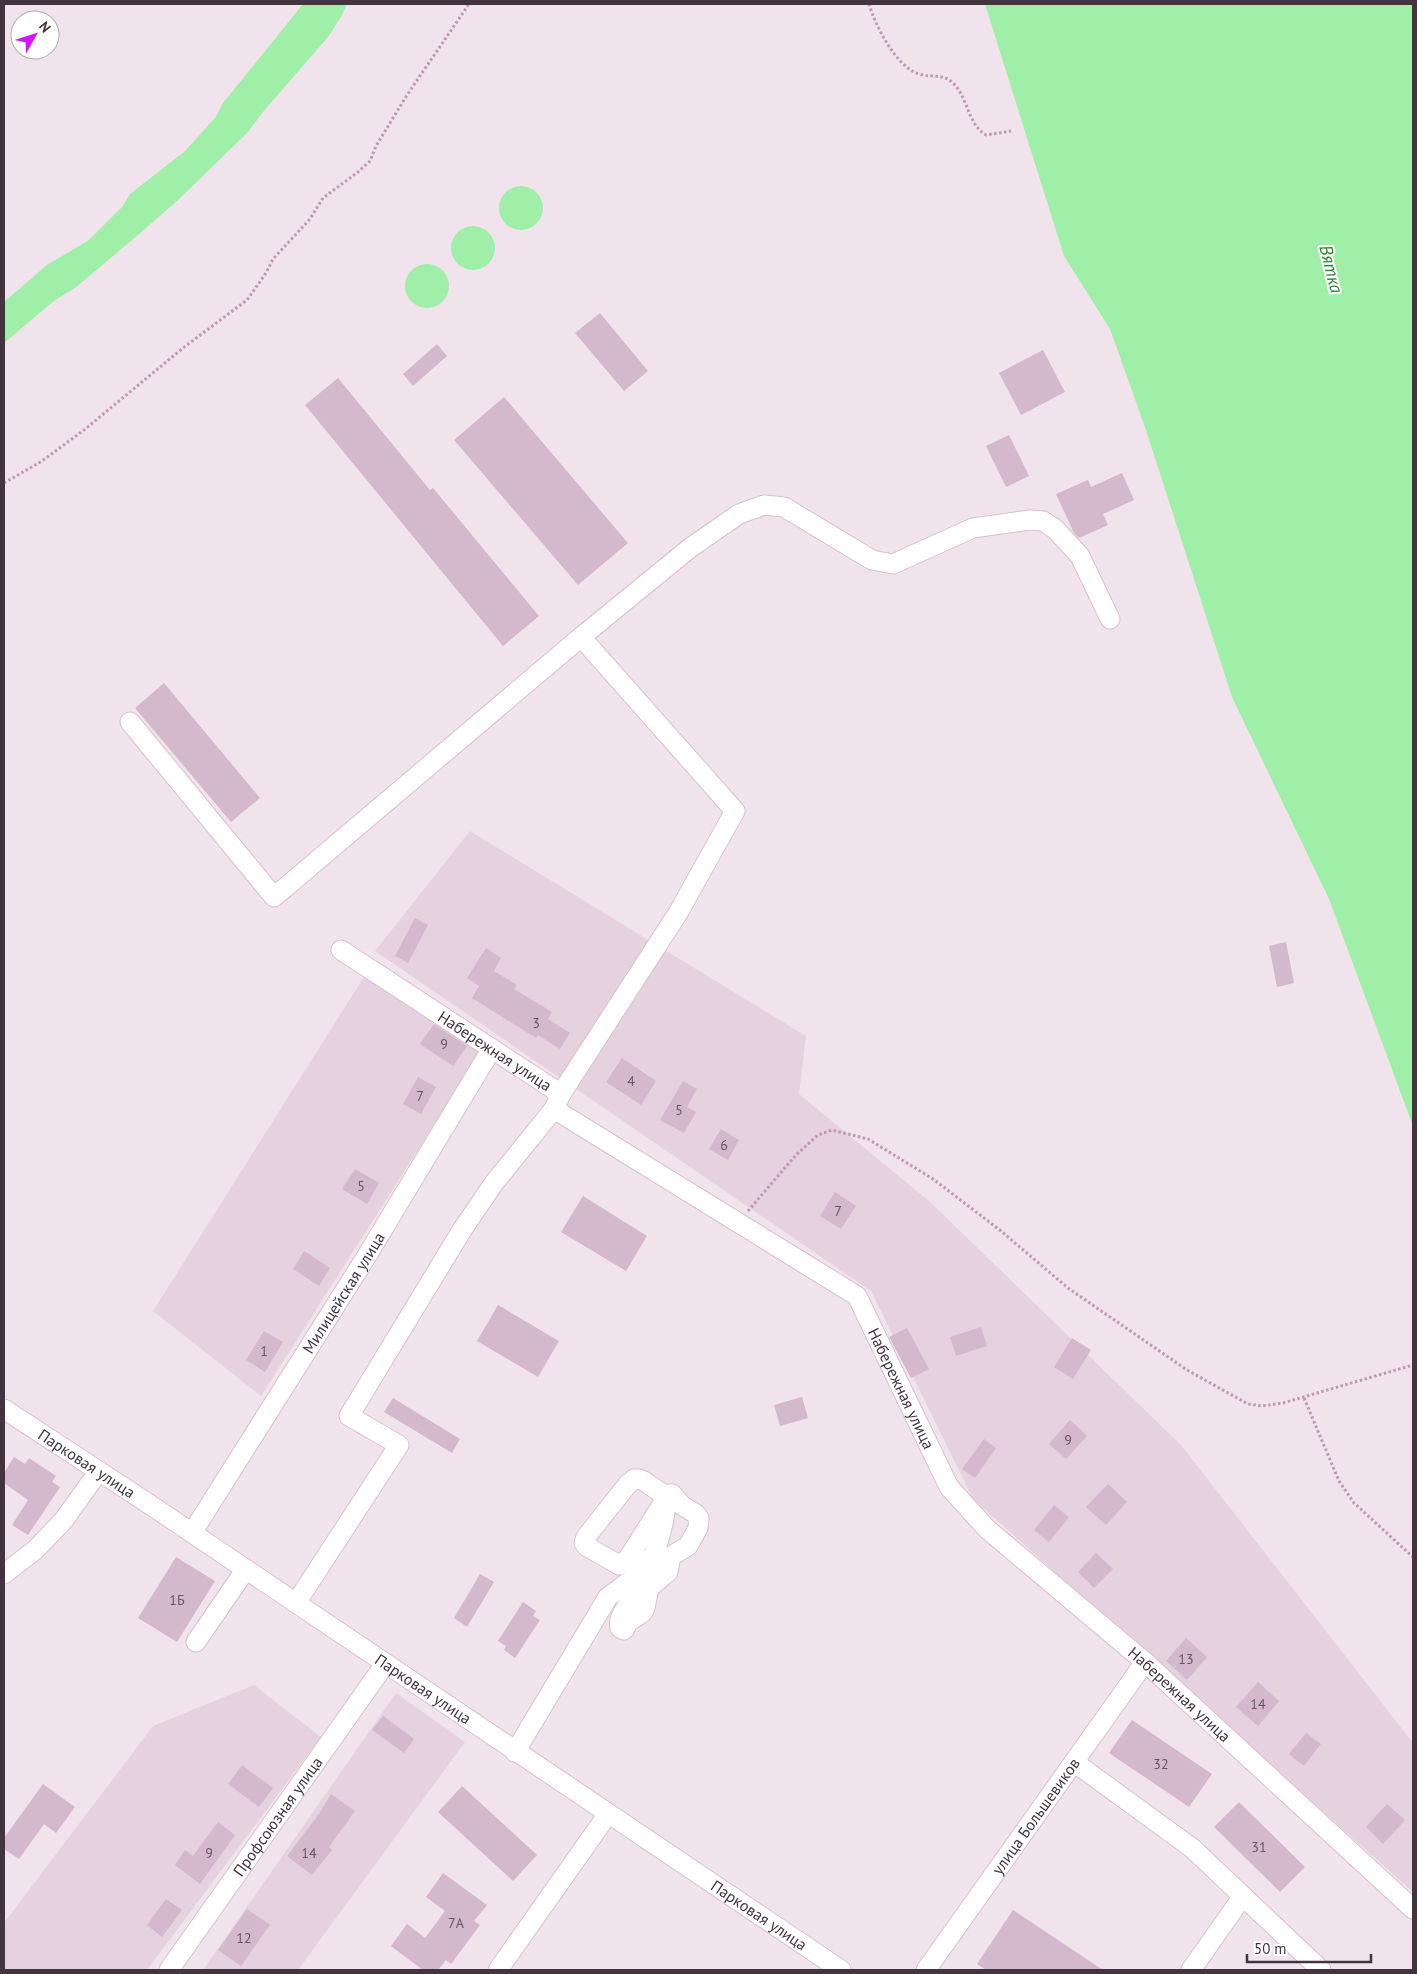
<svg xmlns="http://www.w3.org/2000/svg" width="1417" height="1974" font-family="'PT Sans',sans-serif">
<rect width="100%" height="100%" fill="#f1e3ec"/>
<g fill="#e5d2de">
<path d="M470 831 806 1036 799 1094 929 1201 1181 1445 1413 1743V1892L973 1499 871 1291 375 951Z"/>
<path d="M369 969 481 1051 261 1396 153 1311Z"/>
<path d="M254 1685 321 1737 147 1970H4V1923L153 1726Z"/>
<path d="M396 1693 465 1742 298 1970H203Z"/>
</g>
<g fill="#9fefa8">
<path d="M303 4H347L341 17 328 37 263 112 248 132 177 201 138 235 75 288 55 300 4 343V302L47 265 89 240 122 207 130 194 185 151 215 118 223 103Z"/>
<path d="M985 4H1413V1126L1329 899 1232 697 1146 430 1110 329 1064 256Z"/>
<circle cx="521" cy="208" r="22"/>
<circle cx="473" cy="248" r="22"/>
<circle cx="427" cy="286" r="22"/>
</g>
<g fill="#d3b9cb">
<path d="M600 313 648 371 624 391 575 333Z"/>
<path d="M437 344 447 356 413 386 403 374Z"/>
<path d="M1043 350 1065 392 1021 415 999 373Z"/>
<path d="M338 378 430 490 433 488 539 616 503 646 305 405Z"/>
<path d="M504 397 628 543 578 585 454 440Z"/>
<path d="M1009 435 1029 476 1006 487 986 446Z"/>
<path d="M1122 473 1134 500 1103 514 1108 525 1079 538 1074 533 1056 494 1088 480 1091 487Z"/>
<path d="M164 683 260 798 231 822 135 708Z"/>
<path d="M415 918 428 925 408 963 395 956Z"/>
<path d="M1286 942 1294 983 1277 987 1269 946Z"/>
<path d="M486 948 501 958 494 971 517 985 514 989 552 1012 548 1019 570 1033 560 1049 538 1035 536 1038 472 998 479 986 467 978Z"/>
<path d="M434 1024 467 1046 453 1066 420 1044Z"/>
<path d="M622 1058 656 1081 641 1105 606 1082Z"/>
<path d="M418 1077 436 1087 421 1114 403 1104Z"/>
<path d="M683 1081 697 1089 687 1107 696 1112 684 1133 660 1120Z"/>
<path d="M721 1129 739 1140 728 1160 709 1149Z"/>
<path d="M355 1169 379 1183 367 1204 342 1189Z"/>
<path d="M835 1192 856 1206 841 1229 820 1216Z"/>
<path d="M583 1196 647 1236 626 1271 561 1232Z"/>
<path d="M304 1251 330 1268 319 1286 293 1269Z"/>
<path d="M498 1305 559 1341 538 1377 477 1341Z"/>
<path d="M981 1327 987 1346 956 1356 950 1337Z"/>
<path d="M907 1328 929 1369 911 1378 889 1337Z"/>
<path d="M264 1331 283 1342 265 1372 246 1360Z"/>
<path d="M1072 1338 1091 1350 1073 1379 1054 1367Z"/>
<path d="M802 1397 808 1418 780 1426 774 1405Z"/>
<path d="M393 1398 460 1439 452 1453 384 1412Z"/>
<path d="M1070 1420 1087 1436 1066 1459 1049 1444Z"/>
<path d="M984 1439 996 1448 975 1478 962 1469Z"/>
<path d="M14 1457 25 1464 29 1458 56 1476 52 1482 60 1487 28 1535 12 1525 28 1500 4 1483V1473Z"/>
<path d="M1108 1484 1127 1502 1106 1525 1086 1507Z"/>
<path d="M1054 1505 1069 1517 1049 1542 1034 1530Z"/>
<path d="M1096 1553 1113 1569 1094 1588 1078 1572Z"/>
<path d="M176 1557 215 1581 177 1642 138 1618Z"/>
<path d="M480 1574 494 1582 467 1627 454 1618Z"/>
<path d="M523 1602 536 1611 533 1616 540 1620 515 1658 504 1650 506 1646 498 1641Z"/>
<path d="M1186 1638 1207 1657 1187 1680 1166 1661Z"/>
<path d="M1258 1682 1279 1701 1258 1726 1236 1707Z"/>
<path d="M383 1716 414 1739 404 1753 372 1730Z"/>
<path d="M1132 1720 1212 1774 1189 1807 1109 1753Z"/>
<path d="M1306 1733 1321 1744 1304 1766 1289 1754Z"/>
<path d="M242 1765 273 1788 259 1807 228 1784Z"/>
<path d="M43 1784 75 1807 56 1833 44 1824 19 1859 4 1849V1838Z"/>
<path d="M462 1786 537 1855 513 1881 438 1812Z"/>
<path d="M331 1794 355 1811 329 1847 332 1850 312 1875 287 1856 319 1814Z"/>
<path d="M1239 1802 1305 1867 1280 1892 1214 1827Z"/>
<path d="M1387 1804 1405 1820 1383 1844 1366 1827Z"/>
<path d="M218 1822 235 1835 200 1884 175 1865 185 1850 193 1856Z"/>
<path d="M443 1873 487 1905 474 1921 480 1925 451 1964 446 1960 438 1970H423L391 1946 407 1924 425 1938 445 1911 426 1897Z"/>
<path d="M166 1899 182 1910 162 1937 147 1925Z"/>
<path d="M247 1909 270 1925 241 1966 218 1950Z"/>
<path d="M1013 1910 1103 1970H986L977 1964Z"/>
</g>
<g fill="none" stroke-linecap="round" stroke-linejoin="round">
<defs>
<g id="minor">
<path d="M130 722 274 897 581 637"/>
<path id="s1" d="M341 950 561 1094 554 1109 857 1296 949 1487 987 1529 1145 1662 1413 1909"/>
<path d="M561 1094 678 913 735 811 581 637 690 548 739 514 764 505 784 507 872 560 893 564 973 528 1030 520 1043 521 1055 529 1080 556 1110 619"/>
<path id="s2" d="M4 1409 149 1504 841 1970"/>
<path d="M668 1497 696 1514 699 1518 698 1528 688 1546 671 1556 668 1572 649 1588 645 1608 642 1613 628 1622 624 1630 620 1628C616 1615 634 1599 640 1588 649 1572 669 1516 665 1500 663 1493 657 1490 651 1486 646 1482 641 1478 634 1479L628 1484 586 1537 584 1543 586 1546 619 1565 627 1560 665 1500 669 1494H672L680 1503"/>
<path id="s3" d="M192 1533 368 1254 491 1050"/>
<path d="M4 1574 35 1550 63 1521 99 1471"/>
<path d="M296 1603 399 1445 349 1416 462 1230 494 1183 554 1109"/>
<path d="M196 1642 246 1569"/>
<path d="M515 1752 608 1597 632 1579 644 1560"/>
<path d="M1074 1762 1192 1848 1321 1970"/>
<path id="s4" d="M169 1970 385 1664"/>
<path d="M498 1970 608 1814"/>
<path id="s5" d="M926 1970 1145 1662"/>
<path d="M1191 1970 1243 1896"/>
</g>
</defs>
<use href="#minor" stroke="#d8c0cf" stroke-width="21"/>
<g stroke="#be98b1" stroke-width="3" stroke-dasharray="2.5 2.5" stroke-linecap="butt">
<path d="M869 4C875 25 896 67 919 74 932 78 944 73 954 84 969 100 967 123 986 135L1011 131"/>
<path d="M4 483 42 461 84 430 183 348 247 300 266 273 273 259 310 219 323 198 358 172 370 161 376 146 407 95 469 4"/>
<path d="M748 1211 796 1155 818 1135 832 1130 868 1139 933 1179 1001 1231 1068 1288 1187 1370 1248 1404 1262 1406 1283 1403 1413 1365"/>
<path d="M1304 1398 1339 1481 1354 1503 1413 1557"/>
</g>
<use href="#minor" stroke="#fff" stroke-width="19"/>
</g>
<g text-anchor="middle" stroke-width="4" stroke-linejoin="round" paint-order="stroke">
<g font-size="14" fill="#675562">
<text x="536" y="1028">3</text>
<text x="444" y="1049">9</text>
<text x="631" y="1086">4</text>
<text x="420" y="1101">7</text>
<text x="679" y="1115">5</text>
<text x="724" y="1150">6</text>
<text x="361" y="1191">5</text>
<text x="838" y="1216">7</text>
<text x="264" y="1356">1</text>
<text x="1068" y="1445">9</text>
<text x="177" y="1605">1Б</text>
<text x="1186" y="1664">13</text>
<text x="1258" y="1709">14</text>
<text x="1161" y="1769">32</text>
<text x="1259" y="1852">31</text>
<text x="209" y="1858">9</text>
<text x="309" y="1858">14</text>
<text x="456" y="1928">7А</text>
<text x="244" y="1943">12</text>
</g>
<g font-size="16" fill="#43343f" stroke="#fff">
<text dy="6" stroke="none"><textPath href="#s1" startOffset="184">Набережная улица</textPath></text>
<text dy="6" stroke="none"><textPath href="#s3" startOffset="284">Милицейская улица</textPath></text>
<text dy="6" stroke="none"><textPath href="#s1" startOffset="738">Набережная улица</textPath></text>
<text dy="6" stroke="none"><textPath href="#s2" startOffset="99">Парковая улица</textPath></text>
<text dy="6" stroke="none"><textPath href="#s2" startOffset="504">Парковая улица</textPath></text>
<text dy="6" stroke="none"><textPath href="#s1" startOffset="1158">Набережная улица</textPath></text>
<text dy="6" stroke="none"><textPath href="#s5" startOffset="189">улица Большевиков</textPath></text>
<text dy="6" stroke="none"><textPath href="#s4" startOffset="188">Профсоюзная улица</textPath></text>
<text dy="6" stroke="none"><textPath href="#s2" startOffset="909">Парковая улица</textPath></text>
</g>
<g font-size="18" font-style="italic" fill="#288633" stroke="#fff">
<text transform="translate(1331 269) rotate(76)" y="6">Вятка</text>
</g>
</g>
<rect width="1417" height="1974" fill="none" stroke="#43343f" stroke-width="10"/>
<g transform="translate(35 35) rotate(51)"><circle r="24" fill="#ffffff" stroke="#b4aeb2"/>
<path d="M0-4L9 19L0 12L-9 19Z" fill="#d415f7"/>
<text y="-8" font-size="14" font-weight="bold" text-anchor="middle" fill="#43343f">N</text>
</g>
<path d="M1247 1954v8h124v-8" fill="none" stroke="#43343f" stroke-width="2.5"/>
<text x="1254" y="1954" font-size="15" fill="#43343f" stroke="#ffffff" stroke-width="4" paint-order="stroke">50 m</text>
</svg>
